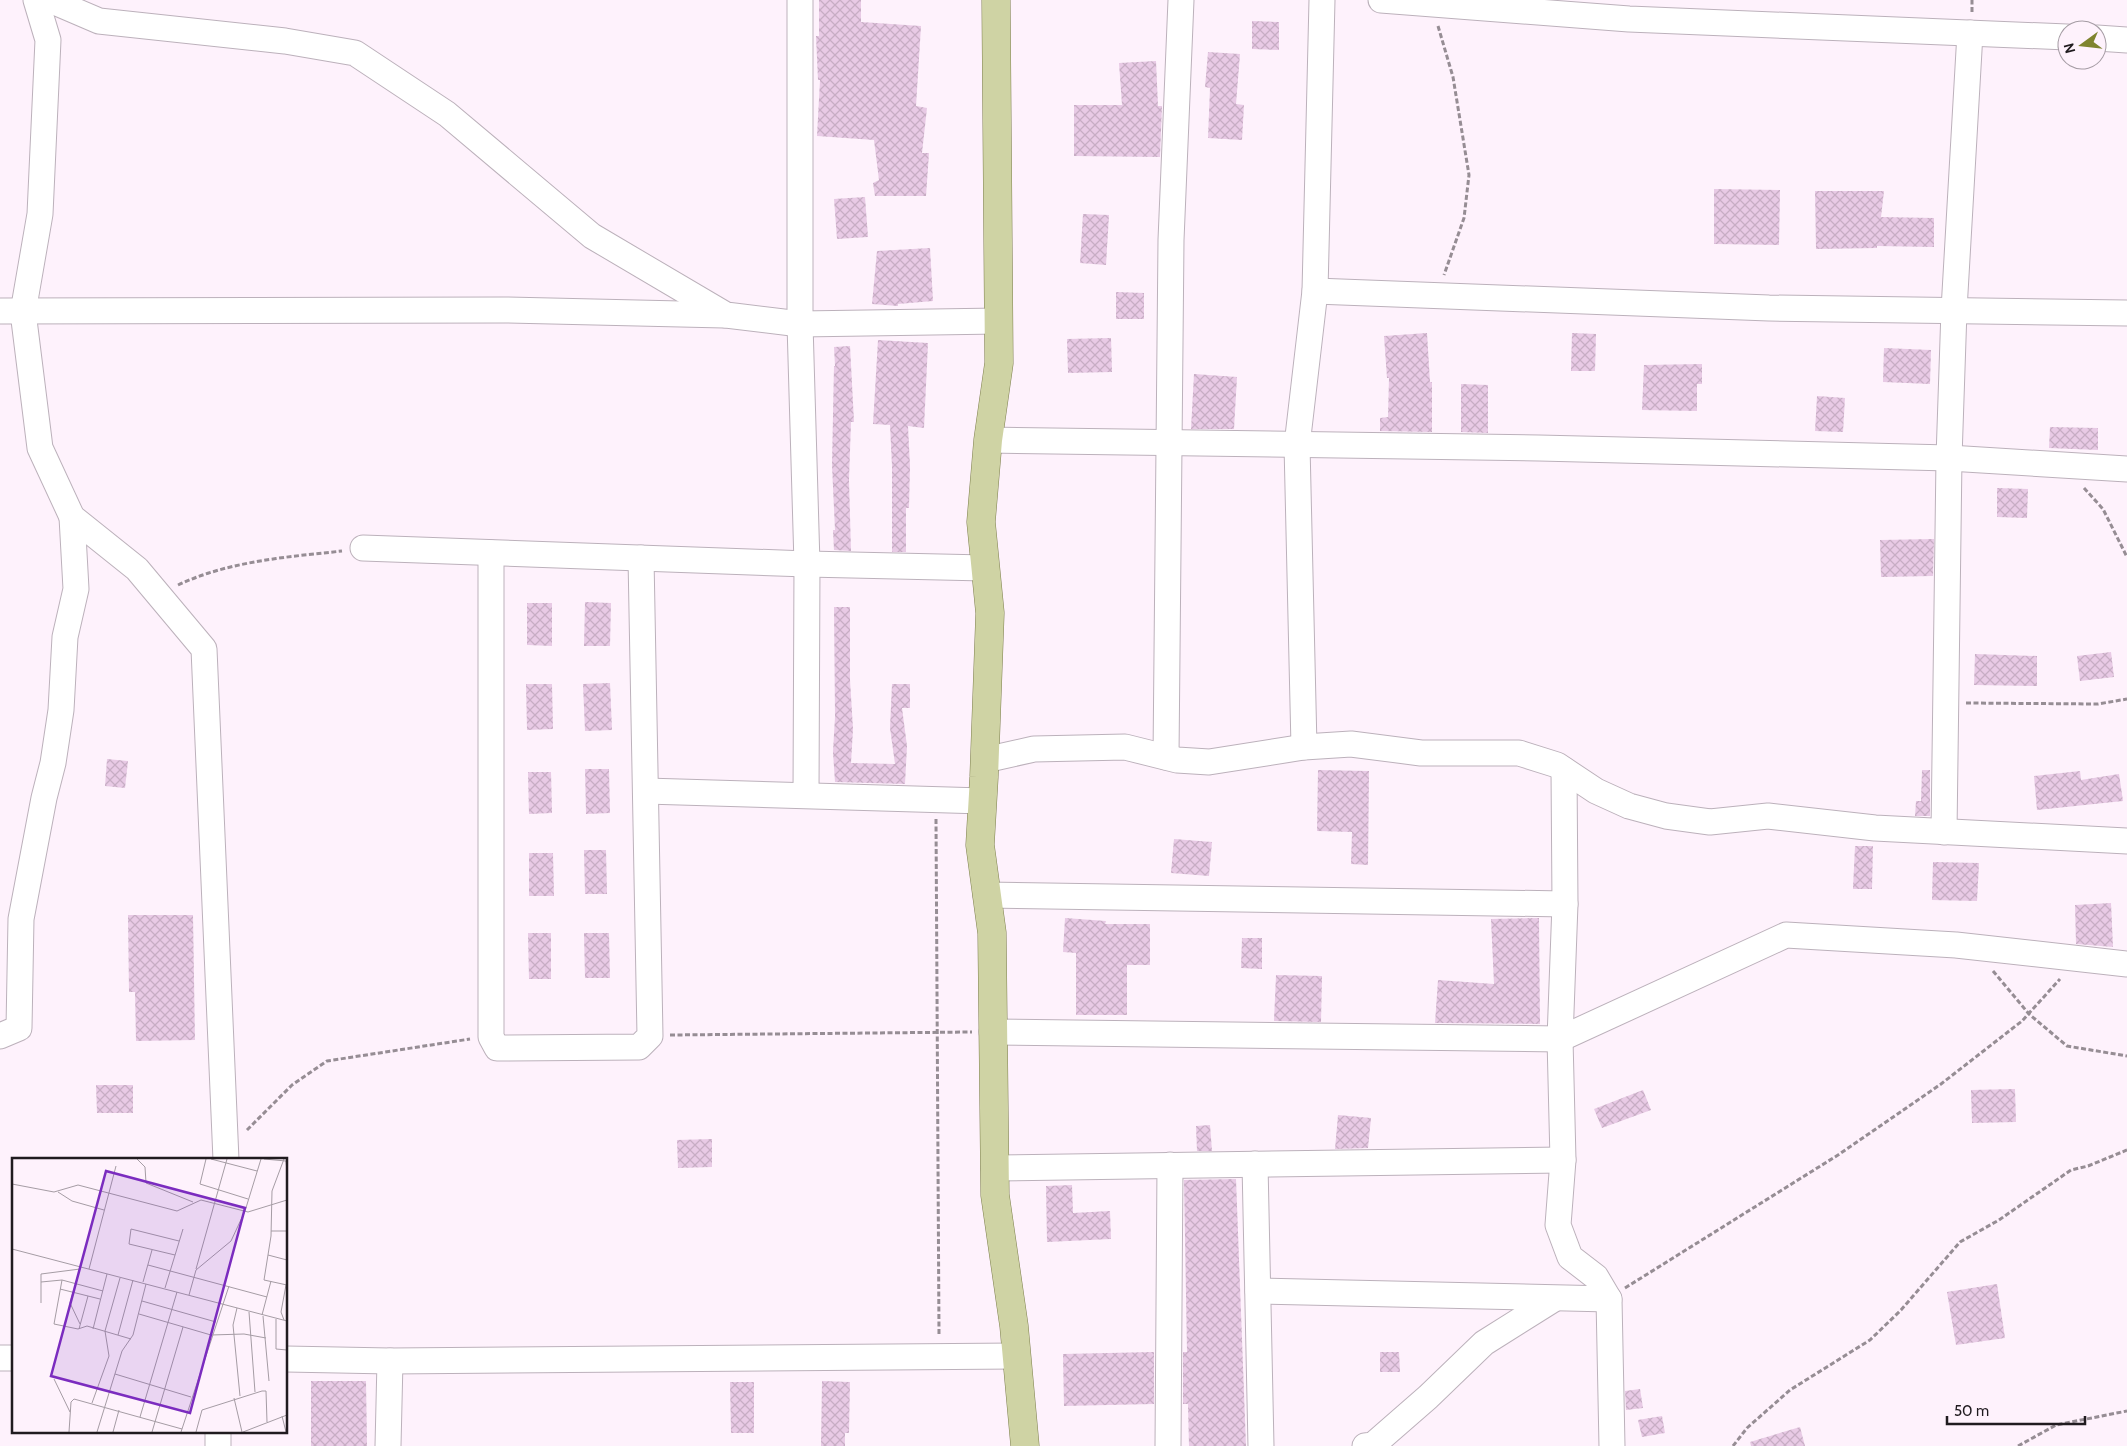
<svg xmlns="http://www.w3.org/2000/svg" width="2127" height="1446" font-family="Cabin,sans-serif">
<defs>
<pattern id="building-cross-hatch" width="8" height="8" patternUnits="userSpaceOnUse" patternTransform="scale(1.25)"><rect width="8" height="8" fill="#e8cae5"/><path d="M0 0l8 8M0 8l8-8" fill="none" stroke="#c7adc4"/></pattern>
</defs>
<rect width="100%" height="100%" fill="#fef2fc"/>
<g fill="url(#building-cross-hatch)">
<path d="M819 0H861V22L921 26 916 106 927 108 922 153H929L926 196H875L873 183 879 180 874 140 817 136 820 80H818L816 36H819Z"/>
<path d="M1252 21 1279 22V50L1252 49Z"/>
<path d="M1208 52 1240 54 1236 104 1244 105 1242 140 1208 138 1210 88 1205 87Z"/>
<path d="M1156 61 1158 106H1162L1160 157 1074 156V105H1122L1119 63Z"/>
<path d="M1714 189 1780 190 1779 245 1714 244Z"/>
<path d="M1815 191H1884L1881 217 1934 218V247L1877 246V248L1816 249Z"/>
<path d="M865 197 868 237 837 239 834 199Z"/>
<path d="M1083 214 1109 215 1106 265 1080 263Z"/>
<path d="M930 248 933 301 898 304V306L872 304 877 251Z"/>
<path d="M1116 292 1144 293V319H1116Z"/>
<path d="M1427 333 1430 382H1432V432L1380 431V418L1388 417 1389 378H1387L1384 336Z"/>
<path d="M1572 333 1596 334 1595 371H1571Z"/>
<path d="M1111 338 1112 372 1068 373 1067 339Z"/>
<path d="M878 340 928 343 924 428 908 426 910 466 909 508H906V552H892V466L890 425 873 424Z"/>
<path d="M850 346 854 422H851L849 480 851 551 834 550 833 530H835L832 465 834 366H835L834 347Z"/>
<path d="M1884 348 1931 350 1930 384 1883 382Z"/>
<path d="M1702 364V384H1697V411L1642 410 1644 365Z"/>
<path d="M1194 374 1237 377 1234 429H1191Z"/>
<path d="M1461 384 1488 385V433L1461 432Z"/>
<path d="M1817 396 1845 398 1843 432 1815 431Z"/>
<path d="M2050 427 2098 428V450L2049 448Z"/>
<path d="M1997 488 2028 489 2027 518 1997 517Z"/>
<path d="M1934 539 1933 576 1881 577 1880 540Z"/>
<path d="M585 602 611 603 610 646H584Z"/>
<path d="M527 603H552V646L527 645Z"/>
<path d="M834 607H850V680L853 729 851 763 895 764 890 728 892 684H910V708H902L907 746 905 784 835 782 833 752 835 717Z"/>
<path d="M2111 652 2114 677 2080 681 2077 656Z"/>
<path d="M1975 654 2037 656V686L1974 685Z"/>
<path d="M610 683 612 730 585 731 583 684Z"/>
<path d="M526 684H552L553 729 527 730Z"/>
<path d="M107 759 128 761 125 788 105 786Z"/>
<path d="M585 769H609L610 813 586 814Z"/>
<path d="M1318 770 1369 771 1368 865 1351 864 1352 832 1317 831Z"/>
<path d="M1922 770H1930V816H1915L1916 801H1921Z"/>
<path d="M2080 771 2081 780 2119 774 2123 801 2037 810 2034 776Z"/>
<path d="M528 772H551L552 813 529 814Z"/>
<path d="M1174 839 1212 842 1209 876 1171 873Z"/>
<path d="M1855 846H1873L1872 889H1853Z"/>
<path d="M584 850H606L607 894H585Z"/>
<path d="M529 853H553L554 896H529Z"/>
<path d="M1933 862 1979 863 1977 901 1932 900Z"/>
<path d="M2111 903 2113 947 2076 944 2075 905Z"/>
<path d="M128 915H193L195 1040 136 1041 135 992H129Z"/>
<path d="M1065 918 1106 921 1105 924H1150V965H1127V1015H1076V953L1063 952Z"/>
<path d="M1539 918 1540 1024 1435 1023 1438 980 1494 984 1491 919Z"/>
<path d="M528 933H551V979H529Z"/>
<path d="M584 933H609L610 978H585Z"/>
<path d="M1242 938H1262V969L1241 968Z"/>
<path d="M1276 975 1322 976 1321 1022 1274 1021Z"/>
<path d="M96 1085H133V1113H97Z"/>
<path d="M2015 1089 2016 1122 1972 1123 1971 1090Z"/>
<path d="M1643 1090 1651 1110 1602 1128 1594 1109Z"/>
<path d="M1338 1115 1371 1118 1368 1148 1335 1149Z"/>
<path d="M1210 1125 1212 1151H1197L1196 1126Z"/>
<path d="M712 1139V1167L678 1168 677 1140Z"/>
<path d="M1236 1179 1246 1446H1189L1188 1404H1183V1352H1187L1184 1180Z"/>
<path d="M1072 1185 1073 1213 1110 1211 1111 1239 1047 1242 1046 1186Z"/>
<path d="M1997 1284 2005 1338 1956 1345 1947 1292Z"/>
<path d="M1154 1352V1404L1064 1406 1063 1354Z"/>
<path d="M1380 1352H1399L1400 1372H1380Z"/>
<path d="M311 1381H366L367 1446H311Z"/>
<path d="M822 1381 850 1382 849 1433H845V1446H821Z"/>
<path d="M730 1382H754V1433H731Z"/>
<path d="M1640 1389 1643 1408 1626 1410 1625 1391Z"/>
<path d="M1662 1416 1665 1433 1642 1437 1638 1420Z"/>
<path d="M1800 1427 1805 1446H1751L1750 1442Z"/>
</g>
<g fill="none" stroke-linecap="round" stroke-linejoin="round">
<defs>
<g id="minor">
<path d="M36 0 48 40 40 214 23 312 40 448 72 517 137 569 204 649 226 1160"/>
<path d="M50 0 99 21 285 41 355 53 447 114 592 236 726 315 800 324 999 321"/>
<path d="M800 0V324L807 564 806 795"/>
<path d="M1381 0 1629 19 2067 37"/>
<path d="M2097 38 2127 40"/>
<path d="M1315 291 1769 308 2127 313"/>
<path d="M0 311 505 310 724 315"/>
<path d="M988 440 1539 448 1949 458 2127 469"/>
<path d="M363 548 807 564 985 568"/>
<path d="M491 553V1037L497 1048 639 1047 650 1036 641 558"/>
<path d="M1304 747 1297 445 1315 291 1322 0"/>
<path d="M1166 757 1171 240 1181 0"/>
<path d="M985 760 1034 749 1125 747 1177 760 1209 762 1304 747 1351 744 1421 753H1519L1557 765 1596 791 1629 806 1666 816 1710 822 1768 816 1875 828 2127 841"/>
<path d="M1564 770 1565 904 1560 1039 1563 1160 1558 1225 1570 1257 1596 1277 1609 1299 1612 1446"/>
<path d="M646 791 983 801"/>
<path d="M1944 832 1949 458 1954 310 1970 33"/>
<path d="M986 895 1565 904"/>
<path d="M992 1032 1560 1039 1786 935 1956 945 2127 964"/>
<path d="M0 1036 19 1028 21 919 44 798 53 763 61 710 65 637 76 589 72 517"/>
<path d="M1255 1164 1261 1446"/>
<path d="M994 1168 1563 1160"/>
<path d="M1258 1291 1609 1299"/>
<path d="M0 1358H14"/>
<path d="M286 1359 390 1361 1016 1356"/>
<path d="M218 1446V1432"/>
<path d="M388 1446 390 1361"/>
<path d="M1168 1446 1170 1165"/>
<path d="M1365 1446 1373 1445 1428 1397 1484 1343 1554 1299"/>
</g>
<path id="major" d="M996 0 999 363 988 440 981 522 990 613 984 777 980 845 992 933 995 1195 1014 1326 1025 1446"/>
</defs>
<use href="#minor" stroke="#bcb1bb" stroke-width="27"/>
<use href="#major" stroke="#7d7f4e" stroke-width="29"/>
<g stroke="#968d94" stroke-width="3" stroke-dasharray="5 2.5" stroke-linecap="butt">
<path d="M1972 12V0"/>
<path d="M1438 26 1453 77 1469 175 1464 218 1444 275"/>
<path d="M2084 488 2103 509 2127 557"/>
<path d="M178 585C229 561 287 557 342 551"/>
<path d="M1966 703 2098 704 2127 699"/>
<path d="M936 819 939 1335"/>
<path d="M1993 971 2029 1014 2067 1046 2127 1056"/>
<path d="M670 1035 972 1032"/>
<path d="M247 1130 292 1085 327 1061 470 1039"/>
<path d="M1625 1288 1838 1155 1941 1084 2022 1021 2060 979"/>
<path d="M1733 1446 1747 1428 1790 1390 1870 1340 1901 1310 1960 1242 1999 1220 2071 1170 2088 1166 2127 1150"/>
<path d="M2018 1446 2056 1425 2127 1411"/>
</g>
<use href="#minor" stroke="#fff" stroke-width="25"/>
<use href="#major" stroke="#cfd3a4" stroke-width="28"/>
</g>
<g transform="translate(12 1158)">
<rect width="275" height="275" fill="#fef2fc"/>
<path fill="none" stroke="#a59ca4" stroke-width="1" d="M125 1 133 9 134 25 181 44M194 1 188 26 236 41M199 1 245 13M252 1 274 3 275 13M272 1 260 33 259 78 252 122 275 127M0 26 42 34 66 27 165 53 189 42 236 54 275 42M46 34 60 43 92 52M259 73H275M0 91 275 163M163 97 117 86 119 71 167 83M256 97 275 102M136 107 255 139M77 111 104 8M184 111 215 1M50 122 42 166 66 171 75 168 119 181M29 124 50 122 91 133M131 124 140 92M153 130 171 71M48 131 88 141M61 134 58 145 68 166M177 137 184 112 219 83 233 53 249 1M130 143 204 164M29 145V116L68 111M225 150 221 167 228 238M237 154 243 234M127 156 199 177 232 176 254 180M250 157 259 123M251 158 257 223M264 161V191L275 192M272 162 269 154 274 127M67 171 76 138M81 171 95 116M106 177 121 122M103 216 179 239M42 221 58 254M222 240 230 274M80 245 97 198 93 173 108 120M270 258 274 274M128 259 165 134M57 274 59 244 62 241 170 271M85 274 110 193 121 177 134 126M101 274 107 252M140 274 171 169M169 274 217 128M184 274 190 252 250 233H254L255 264M231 274 275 257"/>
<path fill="#7b2cbf" fill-opacity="0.15" stroke="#7b2cbf" stroke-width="2.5" d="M94 13 233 50 178 255 39 218Z"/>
<rect width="275" height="275" fill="none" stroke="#201b1f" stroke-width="2.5"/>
</g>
<g transform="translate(2082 45) rotate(255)"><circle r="24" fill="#fef2fc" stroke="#a59ca4"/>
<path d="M0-4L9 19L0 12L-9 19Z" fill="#7f842e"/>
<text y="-8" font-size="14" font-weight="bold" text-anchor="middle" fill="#201b1f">N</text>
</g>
<path d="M1947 1416v8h138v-8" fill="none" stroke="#201b1f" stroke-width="2.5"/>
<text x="1954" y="1416" font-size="15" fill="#201b1f" stroke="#fef2fc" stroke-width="4" paint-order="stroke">50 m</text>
</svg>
